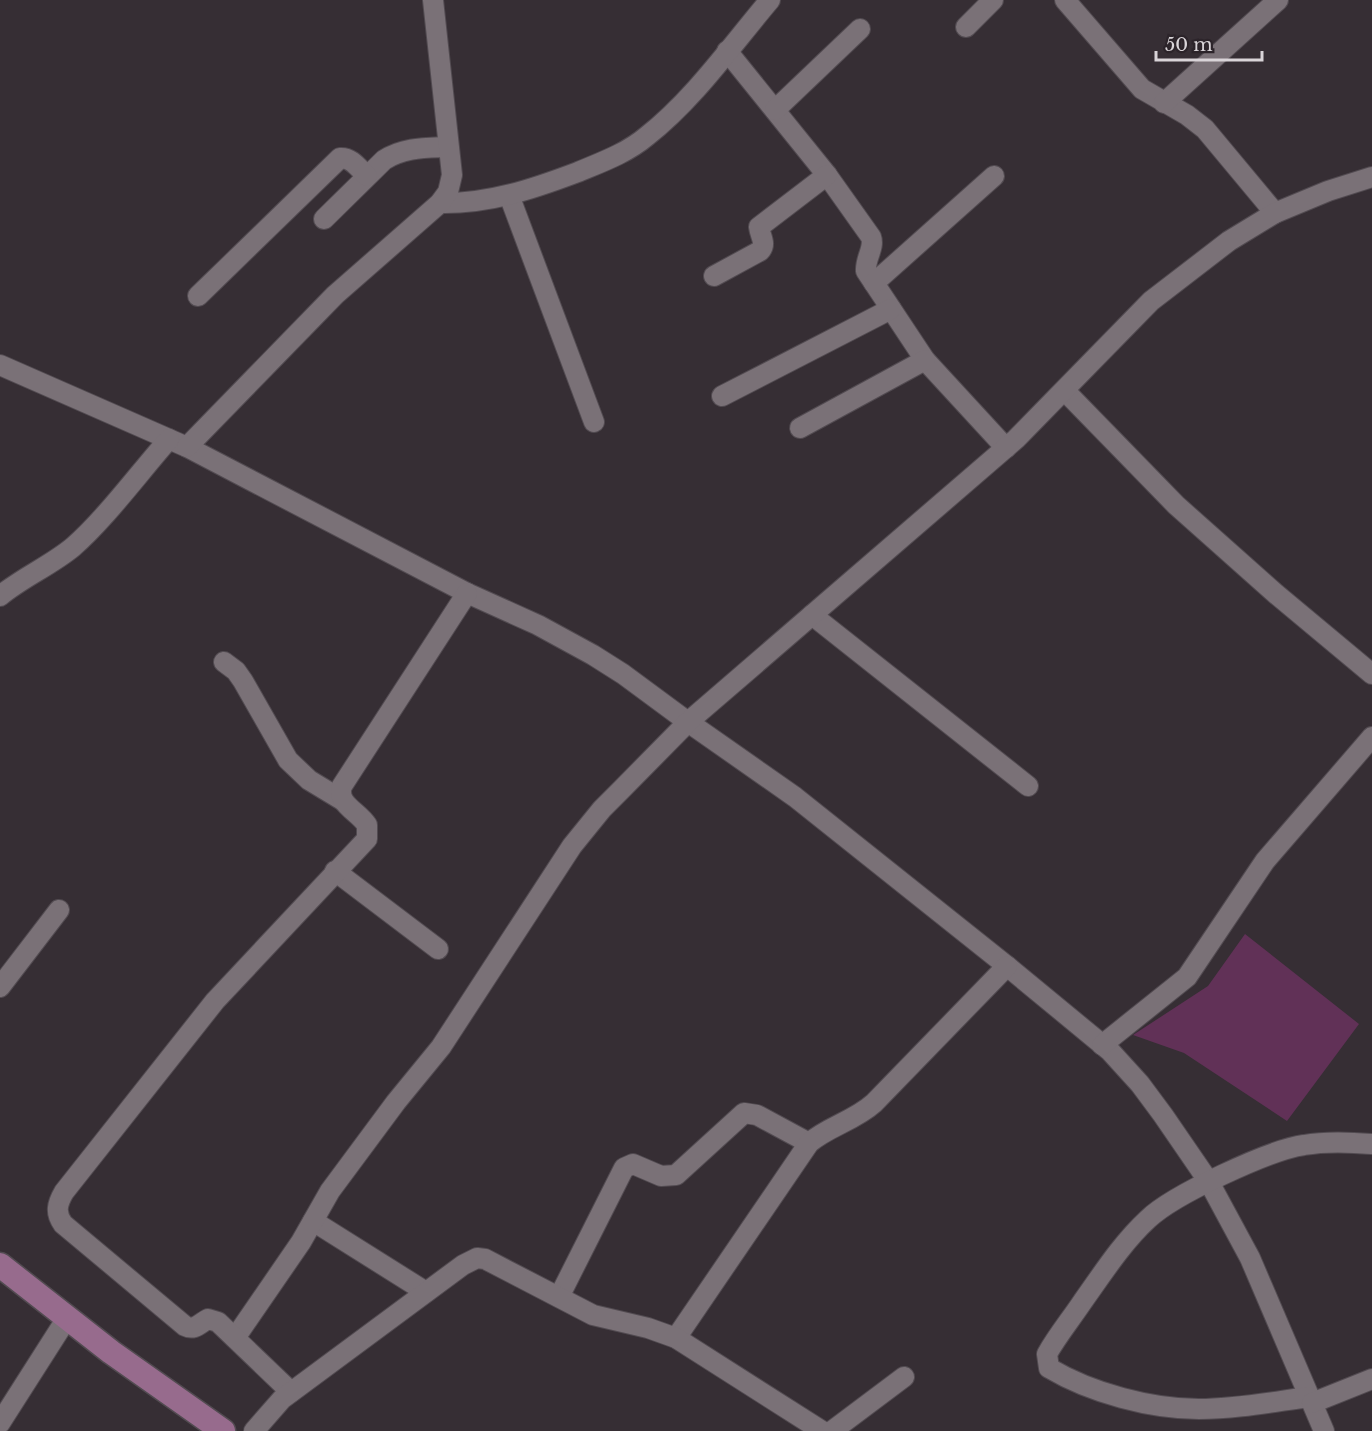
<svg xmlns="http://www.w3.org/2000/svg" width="1372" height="1431" font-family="'Libre Baskerville',serif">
<rect width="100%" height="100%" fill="#362e34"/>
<path fill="#613157" d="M1245 934 1359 1024 1287 1121 1184 1053 1133 1035 1208 986Z"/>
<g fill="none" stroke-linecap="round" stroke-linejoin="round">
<defs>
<g id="minor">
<path d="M1065 0 1142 89 1187 115 1205 129 1275 213"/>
<path d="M966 27 993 0"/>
<path d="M727 51 827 175 871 237C875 248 865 258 866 271L925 360 1006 448"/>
<path d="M1164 103 1278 0"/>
<path d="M775 110 860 29"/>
<path d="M509 195 594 422"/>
<path d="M440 203C489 204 533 189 578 172 602 162 627 153 647 136 694 99 731 46 770 0"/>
<path d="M324 219 384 160C404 147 426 148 448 147"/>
<path d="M714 276 760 251C767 244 760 236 759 227L827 175"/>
<path d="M874 283 994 176"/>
<path d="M198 296 340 158C352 157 359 169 367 176"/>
<path d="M0 365 187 447 467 593 538 625 593 655 623 674 688 722 795 797 1007 966 1110 1051 1140 1084 1163 1115 1209 1182 1250 1258 1324 1431"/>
<path d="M1065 391 1176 505 1276 594 1372 674"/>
<path d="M722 396 891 309"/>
<path d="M800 428 925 360"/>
<path d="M187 447 335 295 440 203 448 192 452 175 433 0"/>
<path d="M0 596C23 577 50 566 73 547 106 518 139 473 169 439"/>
<path d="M812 615 1028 786"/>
<path d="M224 662 236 671 243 681 288 760 309 780 342 800"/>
<path d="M335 871 438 949"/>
<path d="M0 987 59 910"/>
<path d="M1102 1045 1187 977 1265 861 1372 737"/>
<path d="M313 1221 426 1292"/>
<path d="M559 1297 624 1168 633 1164 661 1176 676 1175 744 1113 757 1115 809 1143"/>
<path d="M235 1338 301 1242 330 1191 396 1102 441 1047 572 846 602 809 620 791 688 722 1016 439 1151 301 1229 241 1275 213 1328 191 1372 177"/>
<path d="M676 1338 809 1143C829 1126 854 1121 874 1103L1007 966"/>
<path d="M291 1392 218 1322 208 1319C200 1323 195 1331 185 1326L63 1224C55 1213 57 1204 64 1192L215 1001 367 839V825C358 811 336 804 342 786L467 593"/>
<path d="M1309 1397C1272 1402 1236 1409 1199 1409 1151 1409 1091 1393 1049 1368L1047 1354C1057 1336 1071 1319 1083 1301 1103 1273 1122 1243 1148 1219 1173 1195 1269 1150 1304 1145 1326 1141 1349 1142 1372 1144"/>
<path d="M1312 1403 1372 1379"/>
<path d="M0 1423 67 1318"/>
<path d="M254 1431 282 1399 463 1265 477 1258 485 1259 593 1315 648 1328 676 1338 822 1431"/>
<path d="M832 1431 904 1377"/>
</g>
<path id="major" d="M0 1265 111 1352 223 1431"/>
</defs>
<use href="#minor" stroke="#524b51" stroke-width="22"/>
<use href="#major" stroke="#524b51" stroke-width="27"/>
<use href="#minor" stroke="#7a7177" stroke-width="20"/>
<use href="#major" stroke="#976b8d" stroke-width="24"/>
</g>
<path d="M1156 51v9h106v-9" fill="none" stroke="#d9d4d8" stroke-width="3"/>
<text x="1165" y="51" font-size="18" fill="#d9d4d8" stroke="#2c242a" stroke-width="4.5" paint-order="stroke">50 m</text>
</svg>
